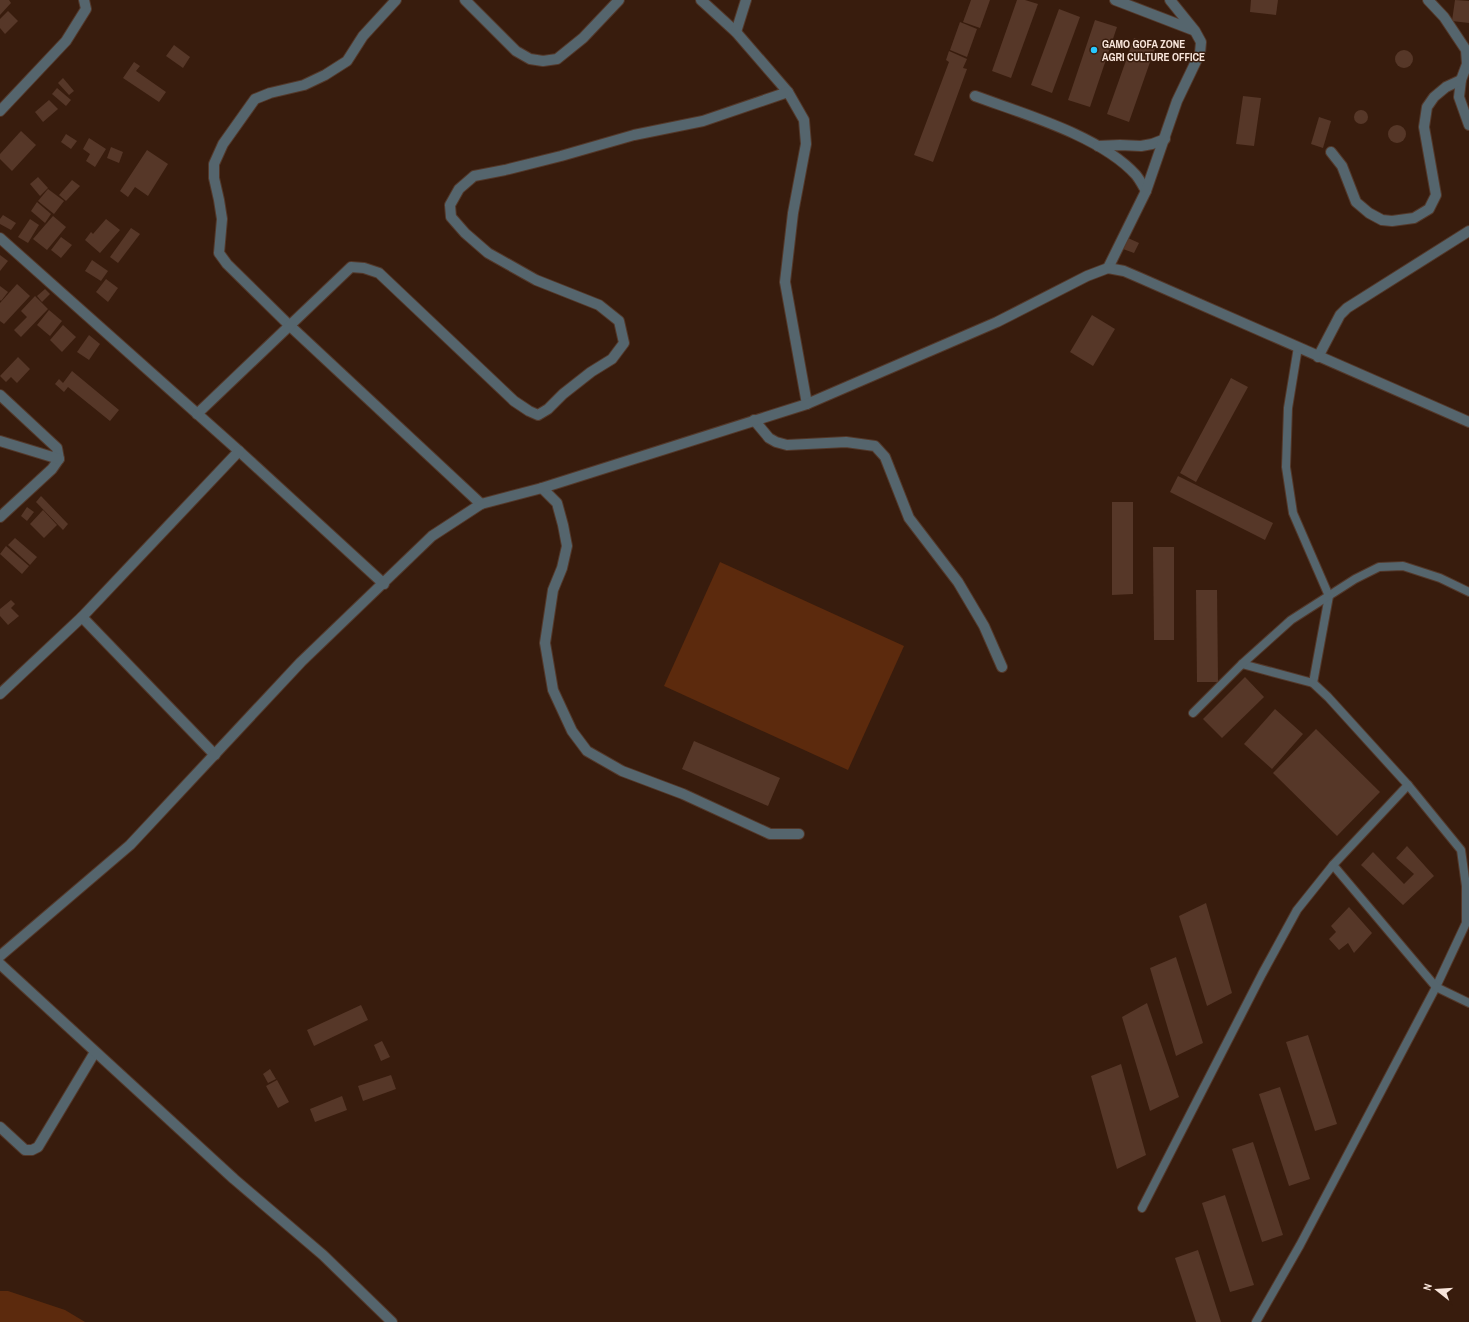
<svg xmlns="http://www.w3.org/2000/svg" width="1469" height="1322" font-family="'Archivo Narrow',sans-serif">
<rect width="100%" height="100%" fill="#381c0d"/>
<g fill="#5c2a0d">
<path d="M720 562 904 646 848 770 664 686Z"/>
<path d="M0 1291H8L65 1310 85 1322H0Z"/>
</g>
<g fill="#563728">
<path d="M0 0H9L11 3 0 15Z"/>
<path d="M971 0H990L980 28 963 22Z"/>
<path d="M1017 0H1025L1038 4 1011 78 992 71Z"/>
<path d="M1251 0H1278L1276 15 1250 12Z"/>
<path d="M1455 0 1469 1V23L1452 21Z"/>
<path d="M1059 9 1080 17 1052 93 1031 85Z"/>
<path d="M8 11 18 21 5 34 0 28V19Z"/>
<path d="M1095 20 1117 27 1090 107 1068 100Z"/>
<path d="M960 22 977 29 967 57 950 50Z"/>
<path d="M1134 38 1156 45 1129 122 1107 114Z"/>
<path d="M174 45 190 57 183 68 166 56Z"/>
<circle cx="1404" cy="59" r="9"/>
<path d="M949 51 967 59 963 68 967 69 933 162 914 155 949 62 946 60Z"/>
<path d="M134 62 140 66 136 71 166 92 159 102 123 78Z"/>
<path d="M63 78 74 91 69 95 58 83Z"/>
<path d="M57 88 71 100 66 106 52 94Z"/>
<path d="M1243 96 1261 98 1254 146 1236 144Z"/>
<path d="M49 100 58 109 43 122 35 112Z"/>
<circle cx="1361" cy="117" r="7"/>
<path d="M1319 117 1331 121 1323 148 1311 144Z"/>
<circle cx="1397" cy="134" r="9"/>
<path d="M21 131 36 145 12 171 0 159V154Z"/>
<path d="M66 134 77 141 71 149 61 142Z"/>
<path d="M89 138 106 149 95 167 86 161 90 154 83 149Z"/>
<path d="M111 147 123 152 119 163 107 158Z"/>
<path d="M147 150 168 164 148 196 135 187 128 197 120 191Z"/>
<path d="M38 177 48 188 40 196 30 184Z"/>
<path d="M72 180 80 186 66 201 59 195Z"/>
<path d="M48 189 64 201 54 214 38 201Z"/>
<path d="M37 202 51 214 45 223 31 211Z"/>
<path d="M3 215 16 223 11 230 0 224V219Z"/>
<path d="M53 216 66 227 47 250 33 239Z"/>
<path d="M30 219 39 225 28 243 18 237Z"/>
<path d="M106 219 120 230 100 253 85 240 91 232 93 234Z"/>
<path d="M131 228 140 234 118 263 110 257Z"/>
<path d="M61 237 72 245 61 258 51 250Z"/>
<path d="M1128 238 1139 243 1134 253 1123 249Z"/>
<path d="M0 255 8 261 0 271Z"/>
<path d="M92 260 108 271 101 281 85 271Z"/>
<path d="M106 279 118 288 108 302 96 292Z"/>
<path d="M17 284 30 296 4 324 0 321V303Z"/>
<path d="M0 286 8 292 1 301 0 300Z"/>
<path d="M45 289 50 294 42 302 37 296Z"/>
<path d="M35 296 48 309 21 337 14 330 27 317 21 311Z"/>
<path d="M49 310 62 321 50 336 37 325Z"/>
<path d="M1092 315 1115 329 1093 366 1070 352Z"/>
<path d="M63 325 76 337 62 352 50 340Z"/>
<path d="M89 335 100 344 89 360 77 352Z"/>
<path d="M18 357 30 369 17 383 11 377 6 382 0 376Z"/>
<path d="M72 371 119 410 110 421 68 387 64 392 55 384 59 379 63 383Z"/>
<path d="M1231 378 1248 387 1196 482 1180 473Z"/>
<path d="M1178 476 1273 523 1265 540 1170 492Z"/>
<path d="M41 496 68 524 63 530 36 502Z"/>
<path d="M1112 502H1133V594L1112 595Z"/>
<path d="M27 507 34 512 27 521 21 516Z"/>
<path d="M43 510 57 525 44 538 30 524Z"/>
<path d="M15 538 37 557 30 565 8 545Z"/>
<path d="M6 546 29 566 22 574 0 554Z"/>
<path d="M1153 547H1174V640H1154Z"/>
<path d="M1196 590H1217L1218 682H1197Z"/>
<path d="M11 600 15 604 11 608 19 616 8 625 0 616V609Z"/>
<path d="M1245 677 1264 697 1222 738 1203 719Z"/>
<path d="M1275 709 1303 734 1272 769 1244 744Z"/>
<path d="M1316 729 1380 792 1337 836 1273 773Z"/>
<path d="M694 741 780 778 768 806 682 769Z"/>
<path d="M1407 846 1434 876 1403 905 1361 865 1373 852 1404 884 1414 874 1396 858Z"/>
<path d="M1206 903 1232 993 1207 1006 1179 916Z"/>
<path d="M1349 907 1372 933 1354 953 1348 943 1339 950 1329 939 1336 932 1331 926Z"/>
<path d="M1176 957 1203 1043 1176 1056 1150 968Z"/>
<path d="M1147 1003 1179 1097 1150 1111 1122 1017Z"/>
<path d="M361 1005 368 1020 314 1046 307 1030Z"/>
<path d="M1308 1035 1337 1124 1315 1131 1286 1042Z"/>
<path d="M382 1041 390 1057 381 1061 374 1045Z"/>
<path d="M1121 1064 1146 1155 1117 1169 1091 1076Z"/>
<path d="M270 1069 276 1079 268 1083 263 1074Z"/>
<path d="M391 1075 396 1089 363 1101 358 1086Z"/>
<path d="M277 1080 289 1102 278 1108 266 1086Z"/>
<path d="M1280 1087 1310 1179 1289 1186 1259 1094Z"/>
<path d="M342 1096 347 1110 315 1122 310 1109Z"/>
<path d="M1253 1142 1283 1235 1262 1242 1232 1149Z"/>
<path d="M1225 1195 1254 1285 1230 1292 1202 1203Z"/>
<path d="M1198 1250 1221 1322H1196L1175 1258Z"/>
</g>
<g fill="none" stroke-linecap="round" stroke-linejoin="round">
<defs>
<g id="service">
<path d="M1298 347 1288 408 1286 467 1293 513 1329 596 1313 683"/>
<path d="M1242 664 1313 683 1328 697 1408 785 1461 850 1466 886V923L1436 987 1300 1245 1256 1322"/>
<path d="M1193 713 1242 664 1291 620 1355 579 1379 567 1403 566 1440 578 1469 592"/>
<path d="M1333 865 1436 987 1469 1003"/>
<path d="M1142 1208 1262 974 1297 910 1333 865 1408 785"/>
</g>
<g id="minor">
<path d="M396 0 363 36 347 61 325 75 304 85 270 93 255 99 223 144 214 164V178L219 200 222 219 219 253 227 264 289 325 481 504"/>
<path d="M465 0 516 51 530 59 543 61 557 59 583 38 619 0"/>
<path d="M701 0 736 32 788 92 804 120 806 144 793 213 785 282 807 404"/>
<path d="M1115 0 1193 30"/>
<path d="M1428 0 1444 17 1466 50 1467 64 1461 80 1459 97 1469 125"/>
<path d="M736 32 746 0"/>
<path d="M975 96C1024 114 1101 136 1136 175 1140 180 1143 186 1146 191"/>
<path d="M0 111 66 41 86 9 84 0"/>
<path d="M1098 146 1120 145 1141 146 1152 144 1165 139"/>
<path d="M1331 152 1342 166 1356 202 1369 213 1382 220 1392 221 1414 218 1429 209 1436 195 1424 127 1427 107 1434 97 1446 87 1461 80"/>
<path d="M0 238 239 451 384 584"/>
<path d="M1108 268 1146 191 1177 101 1200 53 1201 42 1195 31 1170 0"/>
<path d="M1318 357 1340 315 1347 308 1469 231"/>
<path d="M0 395 57 448 59 459 52 469 0 517"/>
<path d="M197 414 351 267 364 268 379 273 514 401 529 411 538 415 548 409 563 394 591 372 612 359 624 343 619 321 599 305 536 280 488 253 465 233 451 217 450 205 459 189 474 176 505 170 561 156 634 135 703 121 788 92"/>
<path d="M754 420 769 438 776 442 787 445 846 442 875 446 885 457 909 518 958 582 984 626 1002 667"/>
<path d="M0 441 59 459"/>
<path d="M542 488 557 503 563 525 567 546 562 568 553 590 545 643 553 690 572 731 587 751 622 771 683 794 770 834H799"/>
<path d="M82 617 215 755"/>
<path d="M0 694 82 617 239 451"/>
<path d="M0 956 130 845 301 662 432 536 481 504 542 488 807 404 997 322 1087 276 1108 268 1124 271 1138 277 1469 422"/>
<path d="M0 1127 25 1150H32L38 1147 95 1052"/>
</g>
<path id="tertiary" d="M0 964 234 1179 323 1255 392 1322"/>
</defs>
<use href="#service" stroke="#53382a" stroke-width="10"/>
<use href="#minor" stroke="#53382a" stroke-width="12"/>
<use href="#tertiary" stroke="#53382a" stroke-width="12"/>
<use href="#service" stroke="#55656d" stroke-width="8"/>
<use href="#minor" stroke="#55656d" stroke-width="10"/>
<use href="#tertiary" stroke="#55656d" stroke-width="10"/>
</g>
<circle fill="#28c8ff" stroke="#381c0d" stroke-width="1.5" cx="1094" cy="50" r="4"/>
<g text-anchor="middle" stroke-width="3" stroke-linejoin="round" paint-order="stroke">
<g font-size="11" font-weight="bold" fill="#f8e5db" stroke="#381c0d" text-anchor="start">
<text x="1102" y="48">GAMO GOFA ZONE<tspan x="1102" dy="13">AGRI CULTURE OFFICE</tspan></text>
</g>
</g>
<g transform="translate(1437 1290) rotate(287)" stroke="#381c0d" stroke-width="3" paint-order="stroke">
<path d="M0-3L7 15L0 10L-7 15Z" fill="#f8e5db"/>
<text y="-6" font-size="11" font-weight="bold" text-anchor="middle" fill="#f8e5db">N</text>
</g>
</svg>
